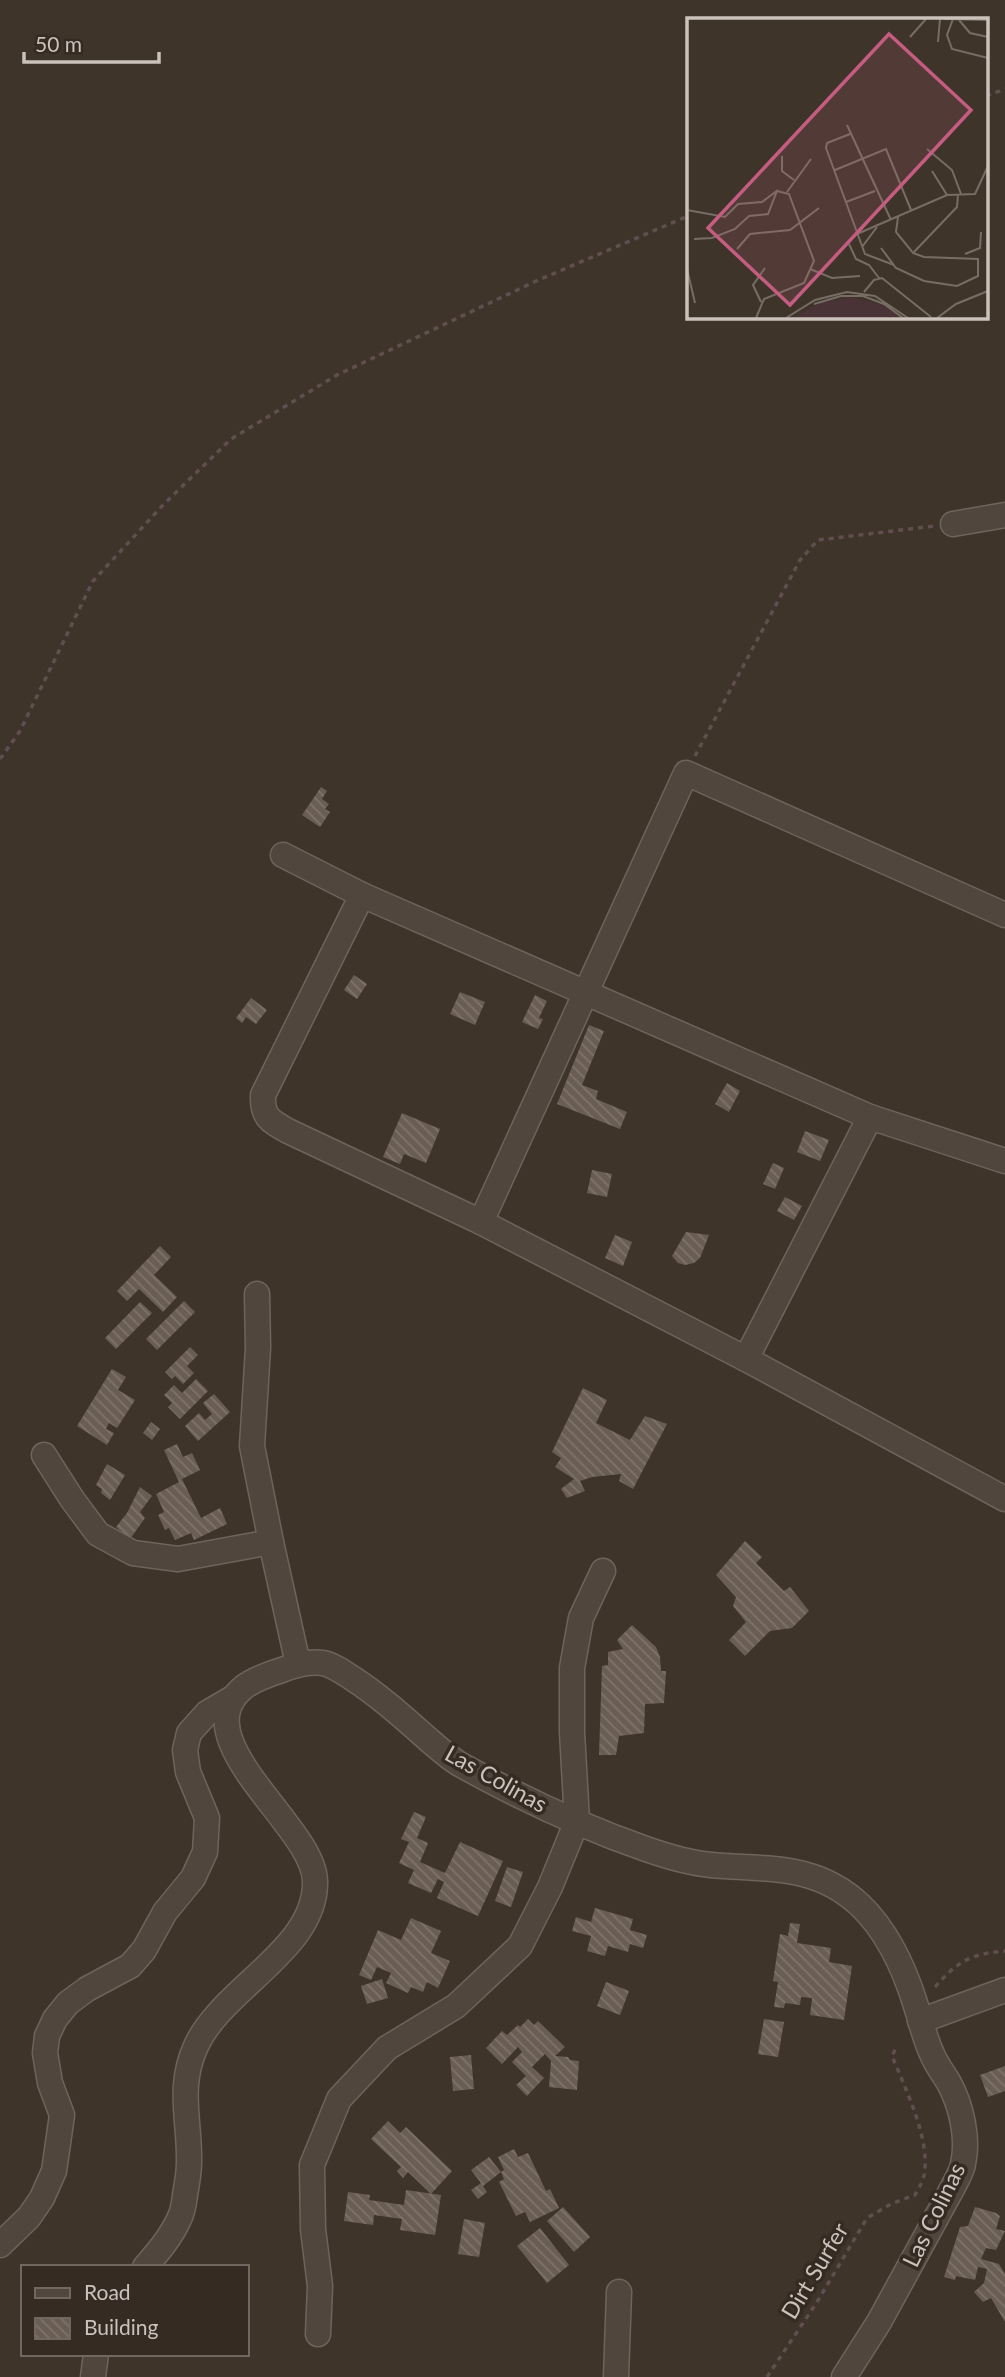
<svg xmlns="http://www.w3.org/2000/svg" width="1005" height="2377" font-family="Lato,sans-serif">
<defs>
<pattern id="building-back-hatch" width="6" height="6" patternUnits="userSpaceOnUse" patternTransform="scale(1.75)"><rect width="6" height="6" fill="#6a5e54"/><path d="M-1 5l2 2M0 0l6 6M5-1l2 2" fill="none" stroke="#7e736b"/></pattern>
</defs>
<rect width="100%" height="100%" fill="#3f342a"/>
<g fill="url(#building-back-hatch)">
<path d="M321 787 327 791 322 799 329 804 325 809 330 812 320 827 302 815Z"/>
<path d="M354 975 367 984 357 999 344 990Z"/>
<path d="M460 992 485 1002 475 1025 450 1014Z"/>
<path d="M535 995 547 1001 539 1018 543 1019 538 1029 522 1022Z"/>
<path d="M251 998 267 1010 256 1024 246 1017 242 1023 236 1018Z"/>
<path d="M589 1025 604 1031 582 1085 598 1091 596 1099 627 1112 620 1129 557 1104Z"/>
<path d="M727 1083 740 1091 729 1112 715 1104Z"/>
<path d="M402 1113 440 1129 426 1163 404 1154 400 1164 383 1157Z"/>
<path d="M805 1131 829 1140 820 1161 797 1152Z"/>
<path d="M773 1163 784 1168 775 1189 763 1184Z"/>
<path d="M592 1170 612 1174 607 1197 587 1193Z"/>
<path d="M785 1197 802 1206 794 1220 777 1211Z"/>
<path d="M686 1232 709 1235 700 1258 694 1263 685 1265 678 1263 672 1256Z"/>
<path d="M615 1235 632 1242 623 1266 605 1258Z"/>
<path d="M160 1246 171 1257 154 1275 177 1297 163 1312 139 1289 127 1301 117 1291Z"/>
<path d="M184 1301 195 1312 157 1350 146 1339Z"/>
<path d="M140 1302 152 1313 116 1349 105 1338Z"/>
<path d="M190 1347 198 1355 187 1366 194 1373 183 1384 175 1376 172 1379 165 1372Z"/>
<path d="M112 1369 126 1377 118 1390 135 1400 117 1428 109 1423 106 1429 114 1433 107 1445 77 1426Z"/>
<path d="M196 1379 208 1391 180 1419 168 1407 172 1403 164 1395 174 1385 182 1393Z"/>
<path d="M583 1388 607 1400 596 1423 630 1440 645 1416 667 1424 633 1489 619 1481 621 1474 592 1477 580 1481 585 1491 567 1498 561 1489 574 1479 555 1467 561 1458 552 1452Z"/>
<path d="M214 1394 230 1412 198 1441 185 1426 199 1413 205 1420 212 1414 203 1403Z"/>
<path d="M151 1422 160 1429 152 1440 143 1433Z"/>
<path d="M177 1444 183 1457 192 1453 200 1470 182 1479 201 1518 220 1508 227 1524 194 1540 191 1533 175 1540 169 1528 165 1530 158 1515 164 1512 156 1494 179 1482 164 1450Z"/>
<path d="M107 1464 125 1475 110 1500 101 1493 102 1489 96 1485Z"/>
<path d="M140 1487 152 1496 140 1512 145 1518 130 1539 116 1527 127 1513Z"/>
<path d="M745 1541 762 1557 756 1563 784 1591 790 1587 809 1611 792 1628 770 1631 745 1656 729 1640 746 1622 733 1606 736 1597 716 1575Z"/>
<path d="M632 1625 656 1647 660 1657 661 1671H666L664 1703 645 1704 644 1733 619 1736 616 1755H599L602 1666 608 1665V1652L623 1649 617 1640Z"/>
<path d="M414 1812 426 1817 417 1838 428 1843 420 1862 445 1873 460 1842 503 1861 478 1916 437 1898 444 1882 438 1879 431 1893 408 1883 414 1870 399 1863 409 1842 401 1839Z"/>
<path d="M507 1867 523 1872 511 1907 495 1901Z"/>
<path d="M595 1908 633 1919 630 1930 647 1935 643 1948 630 1944 628 1952 608 1946 605 1956 587 1951 591 1936 572 1931 576 1917 591 1922Z"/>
<path d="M411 1918 441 1931 431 1953 450 1961 438 1988 427 1982 423 1992 411 1987 408 1993 386 1983 391 1973 377 1967 371 1980 359 1975 378 1930 401 1940Z"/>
<path d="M790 1923 800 1924 797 1943 831 1948 829 1962 852 1966 844 2020 810 2015 812 1998 801 1997 800 2005 785 2003 784 2008 774 2007 778 1982 773 1981 780 1934 788 1936Z"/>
<path d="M382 1979 388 1998 367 2004 361 1986Z"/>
<path d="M606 1982 629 1991 620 2015 597 2006Z"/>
<path d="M528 2019 534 2025 538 2021 565 2047 555 2056 568 2057 570 2060 579 2061 577 2090 549 2087 551 2061 545 2054 532 2067 544 2078 527 2096 516 2085 526 2076 512 2062 522 2052 518 2047 502 2064 486 2048 502 2031 507 2035 518 2025 520 2027Z"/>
<path d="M764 2019 784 2022 778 2057 758 2054Z"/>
<path d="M471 2055 474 2089 453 2091 450 2057Z"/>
<path d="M1005 2066V2091L988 2097 980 2075Z"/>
<path d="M388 2121 400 2133 406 2127 452 2171 431 2194 408 2172 403 2178 397 2171 401 2167 371 2139Z"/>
<path d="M514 2149 518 2157 528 2153 546 2191 550 2189 559 2208 530 2222 525 2212 516 2216 499 2182 504 2179 501 2172 504 2170 498 2157Z"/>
<path d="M489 2157 501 2172 483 2186 487 2192 478 2199 471 2190 481 2183 471 2170Z"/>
<path d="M406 2190 441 2195 435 2235 400 2230 402 2219 374 2215 373 2225 344 2221 348 2192 370 2195 369 2200 404 2205Z"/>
<path d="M563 2207 590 2237 574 2252 547 2221Z"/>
<path d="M975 2207 996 2213 1000 2216 996 2229 1005 2231 996 2250 986 2248 981 2259 999 2264 1005 2274V2322L991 2298 983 2302 974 2292 984 2283 987 2269 978 2267 975 2280 956 2276 955 2280 944 2277 960 2227 968 2226Z"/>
<path d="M464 2219 485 2223 479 2257 458 2254Z"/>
<path d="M540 2228 569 2265 547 2283 517 2246Z"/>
</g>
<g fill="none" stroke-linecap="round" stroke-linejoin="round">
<defs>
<g id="minor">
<path d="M953 524 1005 515"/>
<path d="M283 855 362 895 870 1117 1005 1161"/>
<path d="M362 895 263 1095C262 1117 270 1121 288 1131L481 1222 746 1359 1005 1499"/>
<path d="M481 1222 686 773 1005 915"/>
<path d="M257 1294 258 1348 252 1446 271 1542 298 1664"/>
<path d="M746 1359 870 1117"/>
<path d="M44 1455 72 1499 98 1534 133 1553 178 1559 271 1542"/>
<path d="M920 2021 1005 1990"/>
<path d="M0 2245 29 2217 42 2198 54 2171 62 2115 50 2083 45 2053 47 2036 55 2019 68 2003 87 1989 130 1966 144 1950 165 1912 193 1878 205 1852 207 1818 188 1772 185 1750 189 1733 207 1713 231 1699"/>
<path d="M145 2267C158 2252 171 2237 179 2219 183 2212 184 2203 185 2195 187 2184 189 2173 189 2162 190 2121 177 2087 196 2046 222 1988 317 1949 315 1881 314 1826 180 1739 244 1687 255 1679 269 1674 282 1670 294 1665 309 1661 323 1663 333 1665 343 1672 352 1678 380 1696 405 1719 430 1741 441 1750 451 1760 463 1766 521 1798 583 1827 646 1849 666 1856 690 1863 711 1865 767 1870 815 1863 860 1905 888 1932 905 1970 916 2006 921 2022 925 2039 932 2054 936 2064 943 2073 949 2083 961 2105 969 2138 963 2164 962 2171 957 2179 953 2187L879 2322 844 2377"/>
<path d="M318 2334 320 2286 313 2229 312 2165 339 2099 387 2048 456 2006 520 1946 550 1887 577 1821 572 1732V1668L581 1618 603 1571"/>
<path d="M93 2377 96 2354"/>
<path d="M616 2377 619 2292"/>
</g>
</defs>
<use href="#minor" stroke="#6d645c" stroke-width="27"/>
<g stroke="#614f4f" stroke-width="3.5" stroke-dasharray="5 5" stroke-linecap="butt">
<path d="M986 96 1005 89"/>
<path d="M695 756 800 560 818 540 934 526"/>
<path d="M0 759 20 731 93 581 163 505 231 439 337 375 534 282 688 216"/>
<path d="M935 1987C958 1961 970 1954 1005 1951"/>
<path d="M767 2377 817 2302 867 2218 891 2204 915 2195C918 2189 923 2182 924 2175 931 2140 905 2088 892 2056L897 2046"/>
</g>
<use href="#minor" stroke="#50463e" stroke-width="24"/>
</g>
<g text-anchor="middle" stroke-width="7" stroke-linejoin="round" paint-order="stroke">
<g font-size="23" fill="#cac2bb" stroke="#352b23">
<text transform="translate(496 1779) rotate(29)" y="8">Las Colinas</text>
<text transform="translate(934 2215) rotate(-64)" y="8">Las Colinas</text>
<text transform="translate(815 2271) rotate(-59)" y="8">Dirt Surfer</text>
</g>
</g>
<g transform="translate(687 18)">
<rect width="301" height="301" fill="#3f342a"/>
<path d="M163 279 196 287 215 300H106L133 285Z" fill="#493337"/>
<path fill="none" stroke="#776d64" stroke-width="2" d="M257 1 301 2M266 1 260 17 265 31 301 40M272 2 283 15 301 19M223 19 239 1M251 24 253 1M160 107 204 202M163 116 140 125 139 130 178 236 207 247M240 131 265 152 274 176M95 138V153L107 162M148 152 199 131 224 192M245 153 260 177M100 174 124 141M159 184 188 173M0 192 38 199 51 186 75 184 91 172M170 216 260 177 288 176 301 148M7 221 25 220 48 211 62 198 81 196 90 173 102 176 127 243 117 265 77 281 69 300M162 226 169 241 182 247 192 260M175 229 190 209M194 230 209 250 237 263 270 268 291 258V241L237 239 226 235 209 214 211 199M50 231 63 216 103 212 132 190M227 234 270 189 271 176M278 236 293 230 294 214M0 251 8 285M123 251 145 260 173 258M177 274 187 262 195 260 244 299M74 284 66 267 78 250M127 286 154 278H176L197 286 216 300M99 300 128 282 160 274 188 278 221 300M250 300 269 286 301 273"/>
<path fill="#c55c81" fill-opacity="0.15" stroke="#c55c81" stroke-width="3.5" d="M202 16 284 92 103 287 21 210Z"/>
<rect width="301" height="301" fill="none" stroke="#cac2bb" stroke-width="3.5"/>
</g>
<rect x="21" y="2265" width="228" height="91" fill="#352b23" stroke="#716760" stroke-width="2"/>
<rect x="35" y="2288" width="35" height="10" fill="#50463e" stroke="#716760" stroke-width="2"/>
<text x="84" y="2300" font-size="21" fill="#cac2bb">Road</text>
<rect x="35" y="2318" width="35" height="21" fill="url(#building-back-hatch)" stroke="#716760" stroke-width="2"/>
<text x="84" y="2335" font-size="21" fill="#cac2bb">Building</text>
<path d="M24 52v10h135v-10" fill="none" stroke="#cac2bb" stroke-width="3.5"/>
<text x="35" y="52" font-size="21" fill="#cac2bb" stroke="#352b23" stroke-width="5" paint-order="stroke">50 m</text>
</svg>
